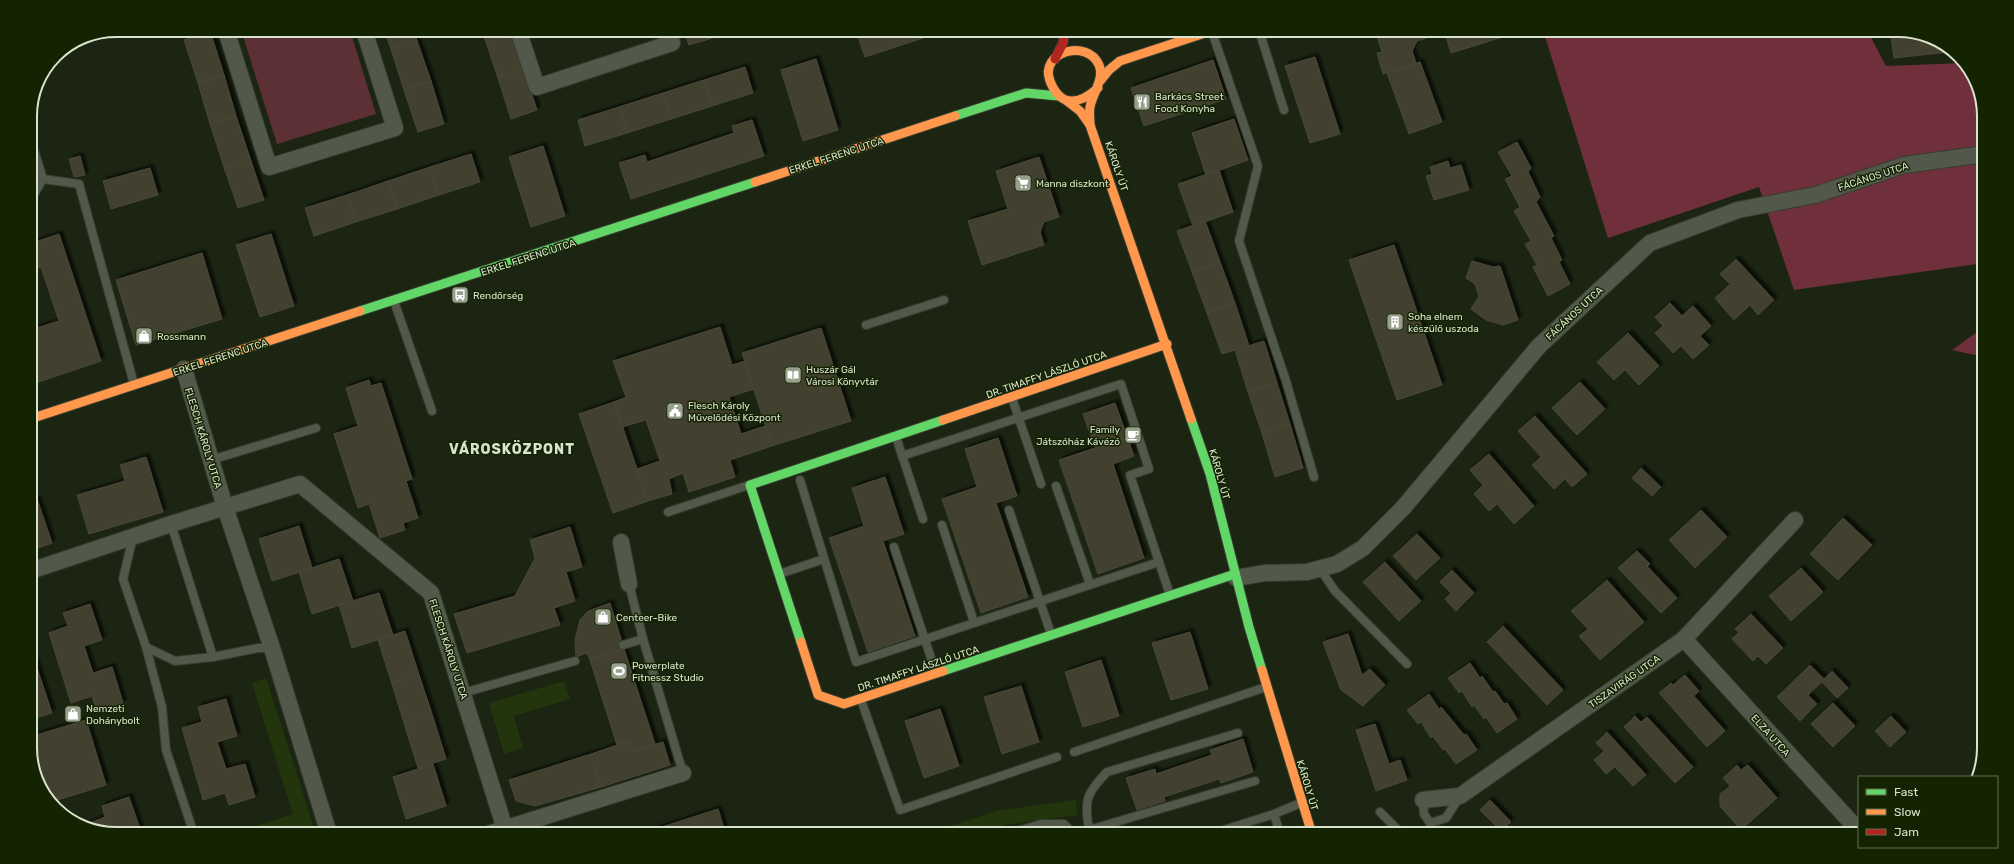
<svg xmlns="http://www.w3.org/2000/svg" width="2014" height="864" font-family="Rubik,sans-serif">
<defs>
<filter id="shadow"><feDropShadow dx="3.5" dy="-3.5" stdDeviation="1" flood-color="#0009"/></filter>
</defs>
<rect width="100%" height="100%" fill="#1c2512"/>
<g fill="#23350d">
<path d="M266 678 314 828 295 834H231L293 814 252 683Z"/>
<path d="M564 681 570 699 514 716 523 748 504 754 489 703Z"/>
<path d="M1076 800 1077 815 1004 825 976 834H926L996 811Z"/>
</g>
<path fill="#5d3035" d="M241 30H350L376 114 277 144Z"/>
<g fill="#6f303b">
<path d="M1543 30H1867L1886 66 1963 63 1969 68 1984 111V263L1794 290 1759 187 1608 238Z"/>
<path d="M1984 327V357L1952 350Z"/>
</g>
<g fill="#42402d" stroke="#494839" filter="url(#shadow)">
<path d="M384 30H413L417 41 391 49Z"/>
<path d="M482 30H501L484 36Z"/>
<path d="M501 30H511L524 70 498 78 484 36Z"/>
<path d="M684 30H714L716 37 689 45Z"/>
<path d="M781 30H793L782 33Z"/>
<path d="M861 30H901L905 44 865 57 856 31Z"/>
<path d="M901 30H947L905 44Z"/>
<path d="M1380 30H1444L1445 32 1417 41 1412 51 1416 63 1383 74 1377 53 1382 52 1378 40Z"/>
<path d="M1444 30H1504L1506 36 1451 53Z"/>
<path d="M1890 30 1931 36 1949 52 1894 58Z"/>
<path d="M210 31 224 75 198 83 184 40Z"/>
<path d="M417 41 431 81 404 90 391 49Z"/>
<path d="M1315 57 1340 134 1310 143 1285 66Z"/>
<path d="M816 59 838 130 803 141 781 70Z"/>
<path d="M1213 60 1226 99 1144 126 1131 88Z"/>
<path d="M1420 62 1442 122 1409 134 1387 73Z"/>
<path d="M745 67 753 93 712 106 704 80Z"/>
<path d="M524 70 537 110 511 119 498 78Z"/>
<path d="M224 75 236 116 210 124 198 83Z"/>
<path d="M704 80 712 106 671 119 663 93Z"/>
<path d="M431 81 444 124 418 132 404 90Z"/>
<path d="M663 93 671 119 627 133 619 107Z"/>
<path d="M619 107 627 133 585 146 578 120Z"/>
<path d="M236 116 250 158 224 167 210 124Z"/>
<path d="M1234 119 1248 160 1206 175 1192 133Z"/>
<path d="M752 120 764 156 631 199 619 163 645 155 647 162 734 133 732 126Z"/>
<path d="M1517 142 1531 168 1528 172 1540 197 1536 202 1554 236 1551 238 1562 260 1559 262 1570 284 1548 296 1533 267 1537 265 1525 244 1531 241 1514 211 1520 207 1505 179 1512 176 1498 152Z"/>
<path d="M543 146 565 216 531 227 509 157Z"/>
<path d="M471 154 480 182 439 195 430 167Z"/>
<path d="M80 156 85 175 74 177 69 159Z"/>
<path d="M1039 157 1059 217 1044 222 1040 232 1044 245 982 265 968 221 1008 209 996 171Z"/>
<path d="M250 158 264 200 238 208 224 167Z"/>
<path d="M1448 161 1450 168 1461 165 1469 190 1434 200 1426 176 1432 174 1430 167Z"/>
<path d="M430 167 439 195 397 209 388 181Z"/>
<path d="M150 168 158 195 111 209 103 181Z"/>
<path d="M1219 170 1233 212 1193 226 1178 184Z"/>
<path d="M388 181 397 209 356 222 347 195Z"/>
<path d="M347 195 356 222 314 236 305 208Z"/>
<path d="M1205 221 1220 262 1192 272 1177 231Z"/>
<path d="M59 234 101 361 30 385V330L59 321 41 267 30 271V244Z"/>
<path d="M271 234 294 306 260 317 236 245Z"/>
<path d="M1394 245 1442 385 1397 400 1349 260Z"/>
<path d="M202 253 222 319 136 345 116 280Z"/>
<path d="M1736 259 1774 300 1758 315 1750 305 1734 320 1715 298 1730 284 1720 274Z"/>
<path d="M1472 261 1493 267 1500 266 1518 320 1503 325 1486 320 1471 309 1479 296 1475 284 1466 278Z"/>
<path d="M1220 262 1235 303 1207 313 1192 272Z"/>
<path d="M1235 303 1249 346 1222 354 1207 313Z"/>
<path d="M1670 303 1682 316 1693 306 1711 326 1700 336 1709 345 1693 359 1681 346 1673 353 1655 333 1663 326 1655 317Z"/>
<path d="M720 327 732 365 745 361 754 389 729 397 741 434 765 426 772 446 730 460 735 477 689 492 683 473 669 479 672 494 648 501 637 469 660 461 646 420 622 427 614 402 626 397 613 361Z"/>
<path d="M821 328 851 421 772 446 742 353Z"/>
<path d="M1628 333 1659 366 1639 385 1625 370 1614 380 1597 362Z"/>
<path d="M1264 341 1277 383 1248 392 1235 350Z"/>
<path d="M369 380 371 386 381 383 412 479 406 481 418 518 403 523 405 530 380 538 369 504 358 508 334 434 358 426 346 388Z"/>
<path d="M1580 382 1605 409 1577 435 1552 408Z"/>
<path d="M1277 383 1290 424 1262 433 1248 392Z"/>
<path d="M614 402 648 501 613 513 579 414Z"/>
<path d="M1115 403 1134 456 1113 464 1144 558 1098 574 1059 460 1095 448 1083 414Z"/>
<path d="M1535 416 1587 474 1572 487 1565 479 1554 489 1532 465 1541 457 1518 431Z"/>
<path d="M1290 424 1303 468 1275 477 1262 433Z"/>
<path d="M998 438 1017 496 996 503 1028 597 981 613 942 499 977 487 965 449Z"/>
<path d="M1489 454 1534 506 1514 524 1497 504 1489 511 1474 494 1483 485 1470 470Z"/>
<path d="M146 457 163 512 89 534 77 495 125 481 120 465Z"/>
<path d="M1641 468 1661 487 1652 496 1632 478Z"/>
<path d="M885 477 904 534 883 541 915 636 868 652 829 538 864 526 852 488Z"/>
<path d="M37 499 52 543 30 551V502Z"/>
<path d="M1701 510 1727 537 1695 568 1669 540Z"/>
<path d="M1843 518 1872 545 1838 580 1810 554Z"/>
<path d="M299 526 312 568 272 581 259 539Z"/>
<path d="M570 527 582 567 566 572 575 601 554 608 560 625 467 653 454 614 515 596 535 558 530 540Z"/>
<path d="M1417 534 1440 558 1416 580 1393 556Z"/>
<path d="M1637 551 1650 564 1647 566 1677 598 1661 613 1618 568Z"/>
<path d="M339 559 353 601 312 614 299 572Z"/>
<path d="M1385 562 1421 601 1399 621 1363 582Z"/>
<path d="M1801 568 1823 592 1791 621 1769 596Z"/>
<path d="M1452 570 1474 593 1456 611 1445 599 1451 593 1440 582Z"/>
<path d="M1607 580 1644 622 1600 660 1579 636 1588 629 1571 611Z"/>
<path d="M379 593 393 635 352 648 339 605Z"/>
<path d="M610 603 624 649 590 660 587 653 576 657 575 640 580 620 588 611Z"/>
<path d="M90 604 102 640 84 646 93 673 112 667 123 703 97 711 92 696 71 703 49 633 68 626 63 613Z"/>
<path d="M1751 614 1783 648 1766 664 1758 656 1753 661 1732 639 1739 632 1735 629Z"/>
<path d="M1503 626 1563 690 1547 705 1487 642Z"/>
<path d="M405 631 419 675 392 684 378 640Z"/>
<path d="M1190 632 1208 689 1171 700 1152 643Z"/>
<path d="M1348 634 1362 675 1370 669 1385 685 1363 706 1341 690 1323 642Z"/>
<path d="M30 647 37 668 30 670Z"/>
<path d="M624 649 655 744 633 751 629 741 617 745 590 660Z"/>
<path d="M1101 660 1119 716 1083 727 1065 672Z"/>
<path d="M1470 663 1480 678 1482 676 1493 692 1495 691 1504 704 1507 703 1517 719 1497 733 1486 717 1484 719 1474 705 1472 707 1462 691 1459 693 1448 678Z"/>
<path d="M1810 665 1824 679 1832 671 1848 688 1837 698 1822 682 1808 695 1817 704 1800 721 1777 697Z"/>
<path d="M37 668 52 713 30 720V670Z"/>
<path d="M419 675 432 714 404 723 392 684Z"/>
<path d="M1685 675 1699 691 1694 696 1725 731 1707 747 1659 693 1671 683 1673 685Z"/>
<path d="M1021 686 1039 742 1002 754 984 697Z"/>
<path d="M1429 694 1439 709 1441 707 1464 735 1466 734 1477 750 1456 764 1445 749 1443 750 1433 736 1431 738 1421 722 1418 724 1407 710Z"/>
<path d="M226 699 237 736 217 742 226 769 245 764 255 797 229 805 225 793 203 800 182 728 202 722 198 707Z"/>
<path d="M1833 703 1855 726 1833 747 1811 724Z"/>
<path d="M940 709 959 766 924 778 905 721Z"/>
<path d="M432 714 446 759 418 768 404 723Z"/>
<path d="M1635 716 1641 722 1647 717 1693 767 1675 783 1624 727Z"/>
<path d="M1891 716 1906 732 1890 747 1875 731Z"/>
<path d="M86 720 106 785 51 802 48 800 30 749V737Z"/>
<path d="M1375 724 1389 764 1400 760 1407 780 1376 791 1356 730Z"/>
<path d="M1607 732 1646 775 1633 786 1615 767 1606 774 1594 760 1604 751 1596 743Z"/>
<path d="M1243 739 1253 772 1221 783 1219 779 1164 797 1165 801 1137 810 1126 778 1155 769 1156 774 1212 755 1210 750Z"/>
<path d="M629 741 633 751 663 742 670 765 601 787 591 754Z"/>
<path d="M591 754 601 787 535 806 516 801 509 780Z"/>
<path d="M433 764 446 806 406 819 393 777Z"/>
<path d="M1737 765 1741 770 1748 765 1777 798 1741 830 1720 806V794L1730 786 1723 778Z"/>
<path d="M129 797 141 832 116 834 86 828 85 825 105 817 102 806Z"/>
<path d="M1490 800 1511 822 1501 831 1480 810Z"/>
<path d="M718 809 725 832 718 834H640Z"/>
<path d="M1270 830 1271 834H1257Z"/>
</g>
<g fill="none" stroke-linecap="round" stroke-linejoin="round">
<defs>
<g id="lane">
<path d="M1259 30 1284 110"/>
<path d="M1212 32 1258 166 1239 241 1286 381 1314 477"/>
<path d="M30 138 43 179 79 184 134 384"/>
<path d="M30 201 43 179"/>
<path d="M394 301 432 411"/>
<path d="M866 325 944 300"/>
<path d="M1012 398 1041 484"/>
<path d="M896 437 923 519"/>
<path d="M211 460 316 428"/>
<path d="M800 480 856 662 1159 562 1130 475 1149 469 1121 384 902 456"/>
<path d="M1056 486 1090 584"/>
<path d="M1009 510 1051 634"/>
<path d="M668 512 749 485"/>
<path d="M171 524 213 657"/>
<path d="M942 525 974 622"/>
<path d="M133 537 123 579 146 647 175 661 213 657 258 648H272"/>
<path d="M894 547 936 673"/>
<path d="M1159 562 1170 595"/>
<path d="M1320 569 1335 591 1407 664"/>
<path d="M779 574 824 559"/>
<path d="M629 584 643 639 683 773"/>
<path d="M623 645 643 639"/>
<path d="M146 647 162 707 166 750 194 834"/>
<path d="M463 693 575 661"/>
<path d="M861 700 900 810 1057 757"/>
<path d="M1074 752 1266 687"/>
<path d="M1423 800 1424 814 1430 823 1446 818 1460 796"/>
<path d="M1380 812 1402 834"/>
<path d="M1274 814 1280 834"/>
<path d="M1089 830C1084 800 1086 794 1107 772L1238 733"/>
<path d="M314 834 327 830"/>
<path d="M1008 834 1041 824H1064L1074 834"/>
<path d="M1075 834 1255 781"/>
<path d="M1211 834 1274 814 1301 803"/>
</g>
<g id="street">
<path d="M226 30 269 167 395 128 364 30"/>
<path d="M518 30 537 87 672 43 668 30"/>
<path d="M184 369 225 507 272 648 329 834"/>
<path d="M621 542 629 584"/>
<path d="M30 571 171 524 300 484 431 593 505 829"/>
<path d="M1236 578 1265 573 1307 572 1337 564 1363 548 1403 508 1539 346 1650 243 1738 210 1815 195 1904 165 1984 154"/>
<path d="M1684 639 1859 831"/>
<path d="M1423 800 1460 796 1684 639 1795 520"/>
<path d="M488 834 683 773"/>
</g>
<g id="fast">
<path d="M955 116 1026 93 1059 96"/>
<path d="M360 311 755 182"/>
<path d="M1191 419 1210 474 1249 627 1262 670"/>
<path d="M801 642 750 485 943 420"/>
<path d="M943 671 1235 574"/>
</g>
<g id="slow">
<path d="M1101 80 1109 70 1120 61 1214 30"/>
<path d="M1067 101 1080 111 1090 125 1191 419"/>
<path d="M1090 125C1090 119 1089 112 1090 107 1092 94 1105 79 1099 65 1087 38 1039 52 1050 81 1061 109 1080 104 1098 88"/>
<path d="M755 182 955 116"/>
<path d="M30 419 360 311"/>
<path d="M943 420 1167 344"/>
<path d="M801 642 818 695 844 704 943 671"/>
<path d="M1262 670 1312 834"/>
</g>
<path id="jam" d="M1055 59 1063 43 1065 30"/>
</defs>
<use href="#lane" stroke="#363d2f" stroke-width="10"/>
<use href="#street" stroke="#363d2f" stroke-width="18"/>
<use href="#fast" stroke="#363d2f" stroke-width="11"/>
<use href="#slow" stroke="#363d2f" stroke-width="11"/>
<use href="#jam" stroke="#363d2f" stroke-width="11"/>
<use href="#lane" stroke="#52594b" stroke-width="8"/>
<use href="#street" stroke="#52594b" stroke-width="16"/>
<use href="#fast" stroke="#63d668" stroke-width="9"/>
<use href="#slow" stroke="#ff974d" stroke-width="9"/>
<use href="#jam" stroke="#b3261e" stroke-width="9"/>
</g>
<defs>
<symbol id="restaurant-square" viewBox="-11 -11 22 22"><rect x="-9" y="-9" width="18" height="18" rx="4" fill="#97a08d" stroke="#142301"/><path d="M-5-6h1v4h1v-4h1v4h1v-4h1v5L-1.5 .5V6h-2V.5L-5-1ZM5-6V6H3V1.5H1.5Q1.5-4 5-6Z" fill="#fff"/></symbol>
<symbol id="supermarket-square" viewBox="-11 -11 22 22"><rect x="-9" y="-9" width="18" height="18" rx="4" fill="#97a08d" stroke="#142301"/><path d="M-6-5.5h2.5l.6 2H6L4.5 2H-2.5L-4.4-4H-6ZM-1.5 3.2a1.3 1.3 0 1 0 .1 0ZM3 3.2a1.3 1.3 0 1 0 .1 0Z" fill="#fff"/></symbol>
<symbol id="bus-square" viewBox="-11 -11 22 22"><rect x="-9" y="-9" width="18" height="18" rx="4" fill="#97a08d" stroke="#142301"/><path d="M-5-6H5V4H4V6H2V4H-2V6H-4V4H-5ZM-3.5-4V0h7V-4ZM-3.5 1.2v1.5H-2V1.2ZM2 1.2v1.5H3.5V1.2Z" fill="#fff"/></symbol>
<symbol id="building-square" viewBox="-11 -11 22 22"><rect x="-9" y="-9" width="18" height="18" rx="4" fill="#97a08d" stroke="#142301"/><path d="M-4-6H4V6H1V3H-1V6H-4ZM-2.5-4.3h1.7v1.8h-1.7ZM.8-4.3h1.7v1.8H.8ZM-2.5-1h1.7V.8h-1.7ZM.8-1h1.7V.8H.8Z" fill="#fff"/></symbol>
<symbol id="shop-square" viewBox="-11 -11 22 22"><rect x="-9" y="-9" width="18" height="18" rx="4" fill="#97a08d" stroke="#142301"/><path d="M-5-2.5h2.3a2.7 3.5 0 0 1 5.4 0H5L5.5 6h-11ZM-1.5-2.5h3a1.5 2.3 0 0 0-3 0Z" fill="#fff"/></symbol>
<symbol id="library-square" viewBox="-11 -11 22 22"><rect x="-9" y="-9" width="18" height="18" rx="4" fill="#97a08d" stroke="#142301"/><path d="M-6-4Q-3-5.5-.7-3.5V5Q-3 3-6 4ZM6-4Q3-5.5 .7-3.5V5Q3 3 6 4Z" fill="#fff"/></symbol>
<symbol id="civic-square" viewBox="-11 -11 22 22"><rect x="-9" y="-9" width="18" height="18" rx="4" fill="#97a08d" stroke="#142301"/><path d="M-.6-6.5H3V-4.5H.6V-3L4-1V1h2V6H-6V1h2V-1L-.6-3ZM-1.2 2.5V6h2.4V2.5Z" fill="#fff"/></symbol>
<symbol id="cafe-square" viewBox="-11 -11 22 22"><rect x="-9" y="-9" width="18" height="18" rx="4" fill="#97a08d" stroke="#142301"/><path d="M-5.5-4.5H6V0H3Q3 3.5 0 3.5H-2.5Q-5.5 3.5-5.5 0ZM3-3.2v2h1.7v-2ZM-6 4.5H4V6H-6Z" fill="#fff"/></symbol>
<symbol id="stadium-square" viewBox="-11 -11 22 22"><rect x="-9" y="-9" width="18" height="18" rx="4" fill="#97a08d" stroke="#142301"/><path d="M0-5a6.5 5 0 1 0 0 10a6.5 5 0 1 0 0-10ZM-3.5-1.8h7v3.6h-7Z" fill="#fff"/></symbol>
</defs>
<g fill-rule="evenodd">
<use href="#restaurant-square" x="1132" y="92" width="20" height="20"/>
<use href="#supermarket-square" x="1013" y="173" width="20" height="20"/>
<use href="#bus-square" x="450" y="285" width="20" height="20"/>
<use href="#building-square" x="1385" y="312" width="20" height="20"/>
<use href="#shop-square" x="134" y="326" width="20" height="20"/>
<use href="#library-square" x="783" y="365" width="20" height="20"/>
<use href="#civic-square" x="665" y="401" width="20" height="20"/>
<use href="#cafe-square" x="1123" y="425" width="20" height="20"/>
<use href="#shop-square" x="593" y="607" width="20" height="20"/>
<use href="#stadium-square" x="609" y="661" width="20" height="20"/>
<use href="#shop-square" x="63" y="704" width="20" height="20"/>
</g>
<g text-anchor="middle" stroke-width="3" stroke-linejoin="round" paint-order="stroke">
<g font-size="10" fill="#d9e3cf" stroke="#142301" text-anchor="start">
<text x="1155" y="100">Barkács Street<tspan x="1155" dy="12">Food Konyha</tspan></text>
<text x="1036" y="187">Manna diszkont</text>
<text x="473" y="299">Rendőrség</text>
<text x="1408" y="320">Soha elnem<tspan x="1408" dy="12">készülő uszoda</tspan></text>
<text x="157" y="340">Rossmann</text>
<text x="806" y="373">Huszár Gál<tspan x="806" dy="12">Városi Könyvtár</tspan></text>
<text x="688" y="409">Flesch Károly<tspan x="688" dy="12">Művelődési Központ</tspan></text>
<text x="1120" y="433" text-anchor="end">Family<tspan x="1120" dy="12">Játszóház Kávézó</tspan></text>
<text x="616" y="621">Centeer-Bike</text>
<text x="632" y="669">Powerplate<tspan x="632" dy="12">Fitnessz Studio</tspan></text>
<text x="86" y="712">Nemzeti<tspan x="86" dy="12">Dohánybolt</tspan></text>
</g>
<g font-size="10" fill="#d9e3cf" stroke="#142301">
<text transform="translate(836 155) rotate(-18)" y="4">ERKEL FERENC UTCA</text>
<text transform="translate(1117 166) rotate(71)" y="4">KÁROLY ÚT</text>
<text transform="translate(1873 176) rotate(-18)" y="4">FÁCÁNOS UTCA</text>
<text transform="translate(528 257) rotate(-18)" y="4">ERKEL FERENC UTCA</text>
<text transform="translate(1574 313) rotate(-43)" y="4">FÁCÁNOS UTCA</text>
<text transform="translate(220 357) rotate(-18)" y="4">ERKEL FERENC UTCA</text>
<text transform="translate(1046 374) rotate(-19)" y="4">DR. TIMAFFY LÁSZLÓ UTCA</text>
<text transform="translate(204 438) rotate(73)" y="4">FLESCH KÁROLY UTCA</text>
<text transform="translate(1220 474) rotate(74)" y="4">KÁROLY ÚT</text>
<text transform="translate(449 649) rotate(72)" y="4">FLESCH KÁROLY UTCA</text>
<text transform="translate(918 668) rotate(-18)" y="4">DR. TIMAFFY LÁSZLÓ UTCA</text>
<text transform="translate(1624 681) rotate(-35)" y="4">TISZAVIRÁG UTCA</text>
<text transform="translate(1771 735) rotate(48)" y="4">ELZA UTCA</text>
<text transform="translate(1308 785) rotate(73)" y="4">KÁROLY ÚT</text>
</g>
<g font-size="14" font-weight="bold" letter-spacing="1" fill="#d9e3cf" stroke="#142301">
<text x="512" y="454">VÁROSKÖZPONT</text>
</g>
</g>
<path d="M0 0H2014V864H0ZM116 37H1898A79 79 0 0 1 1977 116V748A79 79 0 0 1 1898 827H116A79 79 0 0 1 37 748V116A79 79 0 0 1 116 37Z" fill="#142301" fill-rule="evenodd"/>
<path fill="none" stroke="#d9e3cf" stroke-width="2" d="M116 37H1898A79 79 0 0 1 1977 116V748A79 79 0 0 1 1898 827H116A79 79 0 0 1 37 748V116A79 79 0 0 1 116 37Z"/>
<rect x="1858" y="776" width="140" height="72" fill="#142301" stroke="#637053"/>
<rect x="1866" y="789" width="20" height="6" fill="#63d668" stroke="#637053"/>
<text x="1894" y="796" font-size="12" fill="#d9e3cf">Fast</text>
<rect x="1866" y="809" width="20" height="6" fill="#ff974d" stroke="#637053"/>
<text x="1894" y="816" font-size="12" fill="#d9e3cf">Slow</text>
<rect x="1866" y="829" width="20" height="6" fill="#b3261e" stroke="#637053"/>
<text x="1894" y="836" font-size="12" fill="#d9e3cf">Jam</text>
</svg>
